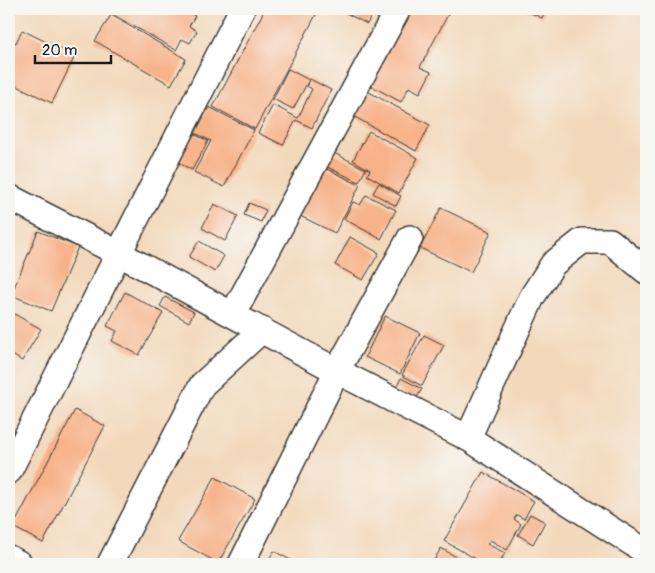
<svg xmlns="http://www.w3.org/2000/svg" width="655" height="573" font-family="Pangolin,sans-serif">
<rect width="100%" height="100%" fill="#f6f6f2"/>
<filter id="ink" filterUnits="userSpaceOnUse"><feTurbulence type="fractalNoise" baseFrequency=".02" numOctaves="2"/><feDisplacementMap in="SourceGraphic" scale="10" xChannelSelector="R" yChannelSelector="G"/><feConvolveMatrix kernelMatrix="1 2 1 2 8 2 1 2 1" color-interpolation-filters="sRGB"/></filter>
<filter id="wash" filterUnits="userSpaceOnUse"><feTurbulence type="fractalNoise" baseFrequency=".0096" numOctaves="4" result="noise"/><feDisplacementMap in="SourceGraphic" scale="20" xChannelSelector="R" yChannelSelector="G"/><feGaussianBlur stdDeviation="1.12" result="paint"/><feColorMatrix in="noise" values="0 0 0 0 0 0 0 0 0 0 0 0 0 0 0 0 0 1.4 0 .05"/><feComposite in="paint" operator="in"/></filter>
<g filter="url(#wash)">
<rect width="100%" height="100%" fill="#f3d9bc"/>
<g id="blocks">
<g fill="#f7b289">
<path d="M115 9H183L195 16 189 26 197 31 190 43 182 39 176 50 112 14Z"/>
<path d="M265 9H314L318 11 255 129 213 107Z"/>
<path d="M338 9H375L367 24Z"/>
<path d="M405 9H451L420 67 431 72 420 93 409 87 401 102 366 83Z"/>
<path d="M522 9H546L542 18Z"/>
<path d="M111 15 186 59 171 85 95 41Z"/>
<path d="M22 30 75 56 52 103 9 82V40L16 43Z"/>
<path d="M288 69 309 80 293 109 273 99Z"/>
<path d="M310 79 331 90 312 128 296 120 283 145 258 133 273 105 298 118 312 89 307 86Z"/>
<path d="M367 91 430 125 416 151 353 116Z"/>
<path d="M209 107 254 130 224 187 194 172 211 141 195 133Z"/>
<path d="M369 131 418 158 399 193 367 175 370 170 353 160Z"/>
<path d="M190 132 208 141 192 170 175 161Z"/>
<path d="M330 151 366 169 359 182 323 165Z"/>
<path d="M319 165 360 185 335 233 294 213Z"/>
<path d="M379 183 401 196 396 206 373 193Z"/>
<path d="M366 195 396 210 381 239 344 219 353 202 360 205Z"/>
<path d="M249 203 266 210 261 222 244 215Z"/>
<path d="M214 204 238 216 225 241 202 228Z"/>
<path d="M441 208 491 232 471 272 420 248Z"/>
<path d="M38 231 78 247 51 311 11 295Z"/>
<path d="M350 237 379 253 363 280 335 265Z"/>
<path d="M199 241 224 256 215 272 189 257Z"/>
<path d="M125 292 163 313 139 355 112 341 117 331 107 326Z"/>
<path d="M165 297 194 312 189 322 160 306Z"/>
<path d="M9 311 41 329 22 361 9 353Z"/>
<path d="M385 316 420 333 400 374 365 357Z"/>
<path d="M424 335 444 345 422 386 402 375Z"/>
<path d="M401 378 422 389 416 399 396 388Z"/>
<path d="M75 410 105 426 43 543 13 527Z"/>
<path d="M483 472 534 501 524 519 517 515 514 519 521 524 507 550 490 540 487 544 505 553 499 564H485L444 541Z"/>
<path d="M215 477 255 499 218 563 178 541Z"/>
<path d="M530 514 545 522 533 544 518 535Z"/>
<path d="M441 548 468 564H432Z"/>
<path d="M274 551 298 564H266Z"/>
</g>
</g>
</g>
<g filter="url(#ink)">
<use href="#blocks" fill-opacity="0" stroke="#3c3834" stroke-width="1"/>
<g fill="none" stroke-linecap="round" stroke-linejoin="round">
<defs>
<g id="street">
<path d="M9 197 118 253 337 371 468 438 646 552"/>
<path d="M233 314 398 9"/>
<path d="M468 438 532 297 553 264 582 241H610L646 271"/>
<path d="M9 471 242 9"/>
<path d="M9 558 20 564"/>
<path d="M110 564 202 385 262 330"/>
<path d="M241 564 337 371 410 238"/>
</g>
</defs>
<use href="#street" stroke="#3c3834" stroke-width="28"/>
<use href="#street" stroke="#fff" stroke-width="25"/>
</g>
</g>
<rect width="655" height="573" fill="none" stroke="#f6f6f2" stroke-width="30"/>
<path d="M35 55v8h76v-8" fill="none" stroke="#1c1c1c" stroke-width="2.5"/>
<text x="42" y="55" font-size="15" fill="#1c1c1c" stroke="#f6f6f2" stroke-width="4" paint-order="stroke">20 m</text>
</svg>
